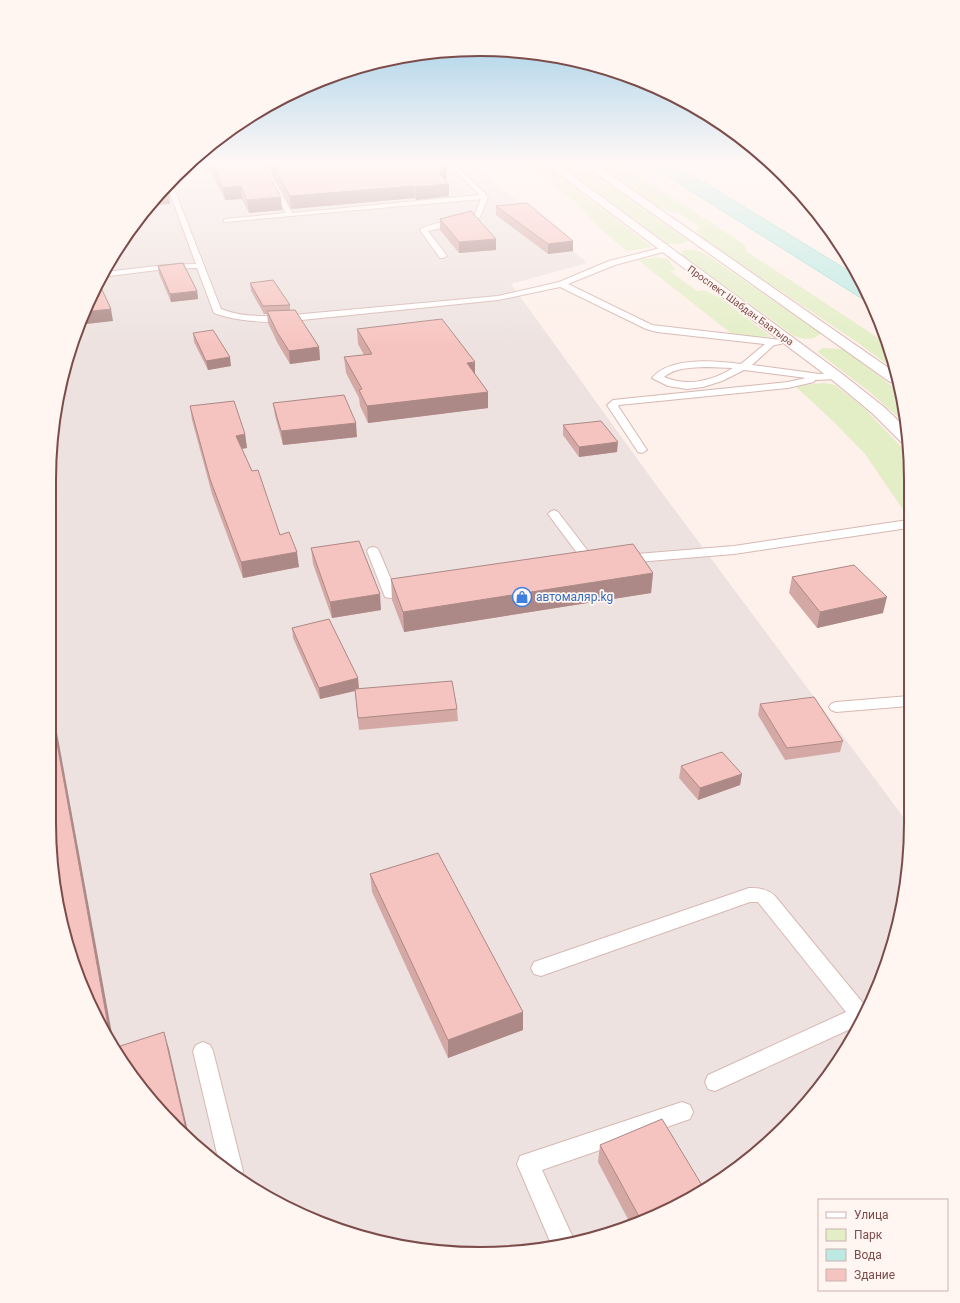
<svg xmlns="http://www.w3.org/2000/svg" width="960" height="1303" font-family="Roboto,sans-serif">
<rect width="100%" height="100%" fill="#fef0ea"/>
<path fill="#ede2e0" d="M190 164H475L587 263 511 284 651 478 910 826V851L888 961 853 1038 804 1107 743 1165 645 1221 536 1250H424L368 1239 290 1210 196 1147 122 1062 82 988 64 935 49 823V480L64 369 82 315 122 241 156 196Z"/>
<g fill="#e3eec6">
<path d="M526 164H544L652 247 627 251 605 233 574 201Z"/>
<path d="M560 164H581L688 241 680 244H668Z"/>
<path d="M597 164H621L745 245 746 251 886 343 892 368 857 342 704 240 696 230 701 228 679 213H674L659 207Z"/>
<path d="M685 250H695L704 253 819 332 820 334C813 341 802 339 794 336L682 255V251Z"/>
<path d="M655 257 668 259 676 270 670 271 697 291 704 290 722 299 771 337 733 335 638 260Z"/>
<path d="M823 348 841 349 848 352 898 391 907 425 871 393 819 353 818 351Z"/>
<path d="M824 383 835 385 864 408 907 453 908 517 865 454 833 421 795 386Z"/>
</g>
<path fill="#bceae2" stroke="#a1ddd3" d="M648 164H674L854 274 872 305Z"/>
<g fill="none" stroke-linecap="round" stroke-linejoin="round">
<defs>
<g id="lane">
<path d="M259 164H265L292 213 480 195 448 164H455L488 197 480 217 467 222 428 231 447 256 443 258H440L420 230C430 222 461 220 475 215L481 199 224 222V220L226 219 286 213Z"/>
<path d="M171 181 221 309C241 317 261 316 282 316L498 296 559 282 609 261 664 247 668 249 667 251 615 265 568 284 652 325 781 340 782 342 781 344 774 345 752 365 820 374 836 373 841 376 836 379 815 380 814 382 788 388 619 405 618 406 647 450 642 453 638 452 607 405 613 400 788 382 806 378 744 370 722 381 703 387 687 389 668 386 652 378C670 356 716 361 741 364L765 344 657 332 646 329 560 287 498 300 282 322C258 322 236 321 214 313L197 268 165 269 102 277 105 272 165 265 196 264 167 185ZM707 367 733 368C712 381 687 387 664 377 676 367 691 368 707 367Z"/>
<path d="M554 510 558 512 594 559 596 562 594 565H586L548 514 550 512Z"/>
<path d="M908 520V528L734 554 625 563 621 562 619 559 621 556 625 555 734 546Z"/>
<path d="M373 547 377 548 379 551 395 589 410 587 415 588 417 591 415 594 390 598 385 597 367 551 369 548Z"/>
<path d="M909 696V706L836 712 831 710 829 707 831 704 836 702Z"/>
<path d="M749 888C760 888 767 889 775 896L867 1008 859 1025 715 1091 708 1089 705 1082 708 1075 846 1012 758 902H750L541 976 534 974 531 968 534 962Z"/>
<path d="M203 1042 210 1045 213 1051 243 1171 241 1177 219 1162 193 1051 196 1045Z"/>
<path d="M682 1102 690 1105 693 1112 690 1119 542 1170 574 1240 552 1246 517 1164 520 1156Z"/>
</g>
<g id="secondary">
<path d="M546 164H557L841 373 884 407 907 429V443L901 442 872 413 831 379Z"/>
<path d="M583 164H595L893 371 896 383 890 382Z"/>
</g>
</defs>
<use href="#lane" stroke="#d7b8b3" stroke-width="2"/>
<use href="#secondary" stroke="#dab5b0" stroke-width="2"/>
<use href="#lane" fill="#fff" fill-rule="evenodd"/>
<use href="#secondary" fill="#fff" fill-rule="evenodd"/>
</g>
<g fill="#d4a9a5">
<path d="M207 164H263L281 197 282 210 249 213 242 199 225 200Z"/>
<path d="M267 164H446L447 165V177L444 180 449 184V196L416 200 415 198 291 209Z"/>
<path d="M496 206 573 241V251L548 254 496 215Z"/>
<path d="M440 219 496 239V250L459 253 440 230Z"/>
<path d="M158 266 197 291 198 299 171 302 159 274Z"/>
<path d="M250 283 290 305V310L319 347 320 360 290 364 278 344 268 323 267 314H264L251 291Z"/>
<path d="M357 329 475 374 488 408 368 423 360 406 359 398 346 373 344 357 364 355 358 344Z"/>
<path d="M193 333 231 366 208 370 194 342Z"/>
<path d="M273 403 357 437 283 445 275 416Z"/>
<path d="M190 406 245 434 247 448 242 449 280 535 299 567 243 578 212 494 192 420Z"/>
<path d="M563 425 617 452 579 457 563 435Z"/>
<path d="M311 548 381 610 332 618 313 564Z"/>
<path d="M653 573 651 593 404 632 392 600 391 579Z"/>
<path d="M792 577 883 613 817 628 789 593Z"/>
<path d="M292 628 358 678 359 689 457 709 458 721 359 730 355 691 320 699 293 638Z"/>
<path d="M760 704 843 741 840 752 785 760 758 715Z"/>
<path d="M681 766 742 774 740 785 698 800 679 778Z"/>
<path d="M370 874 523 1030 448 1058 372 892Z"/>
<path d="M600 1145 645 1221 631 1225 598 1162Z"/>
</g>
<g fill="#ac8986">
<path d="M447 165V177L440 185 449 184V196L416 200 415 187Z"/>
<path d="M241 186 242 199 225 200 223 188Z"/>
<path d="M414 186 415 198 291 209 290 196Z"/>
<path d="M169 194 170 204 148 206 156 196Z"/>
<path d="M281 197 282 210 249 213 247 200Z"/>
<path d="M496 239V250L459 253V242Z"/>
<path d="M573 241V251L548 254V244Z"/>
<path d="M197 291 198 299 171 302 170 294Z"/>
<path d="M111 309 113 321 78 325 83 312Z"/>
<path d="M319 347 320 360 290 364 289 351Z"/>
<path d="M230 357 231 366 208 370 206 361Z"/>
<path d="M475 362V377L467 363Z"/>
<path d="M488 392V408L368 423 367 406Z"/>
<path d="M356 423 357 437 283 445 281 431Z"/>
<path d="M245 434 247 448 238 449 236 436Z"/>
<path d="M618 442 617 452 579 457V447Z"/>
<path d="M297 552 299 567 243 578 241 562Z"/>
<path d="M653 573 651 593 404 632 403 612Z"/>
<path d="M380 594 381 610 332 618 330 602Z"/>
<path d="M887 597 883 613 817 628 820 612Z"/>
<path d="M358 678 359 690 320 699 319 688Z"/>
<path d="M49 689 115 1050 111 1042 49 699Z"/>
<path d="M742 774 740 785 698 800 700 788Z"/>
<path d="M523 1012V1030L448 1058V1040Z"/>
<path d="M164 1032 169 1049 190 1140 188 1138Z"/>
</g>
<g fill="#f6c4c0" stroke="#ac8986">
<path d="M212 164H263L281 197 247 200 241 186 223 188Z"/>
<path d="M272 164H446L447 165 439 173 449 184 415 187 414 186 290 196Z"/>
<path d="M164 188 169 194 156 196Z"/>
<path d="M527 203 573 241 548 244 496 206Z"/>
<path d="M471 211 496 239 459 242 440 219Z"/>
<path d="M183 263 197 291 170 294 158 266Z"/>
<path d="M273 280 290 305 263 306 250 283Z"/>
<path d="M99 283 111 309 83 312Z"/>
<path d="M295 310 319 347 289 351 277 332 267 311Z"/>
<path d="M442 319 475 362 467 363 488 392 367 406 359 390 362 389 344 357 372 354 357 329Z"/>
<path d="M213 330 230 357 206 361 193 333Z"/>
<path d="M344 395 356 423 281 431 273 403Z"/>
<path d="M234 401 245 434 236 436 252 471 258 470 280 535 289 532 297 552 241 562 210 479 190 406Z"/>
<path d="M601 421 618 442 579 447 563 425Z"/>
<path d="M359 541 380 594 330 602 311 548Z"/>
<path d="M633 544 653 573 403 612 391 579Z"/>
<path d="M854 565 887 597 820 612 792 577Z"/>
<path d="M329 619 358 678 319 688 292 628Z"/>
<path d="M452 681 457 709 358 718 355 689Z"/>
<path d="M814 697 843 741 787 748 760 704Z"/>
<path d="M49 699 111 1042 82 988 64 935 49 823Z"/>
<path d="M722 752 742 774 700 788 681 766Z"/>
<path d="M438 853 523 1012 448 1040 370 874Z"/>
<path d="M164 1032 188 1138 122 1062 114 1048Z"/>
<path d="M662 1119 703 1187 645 1221 642 1222 600 1145Z"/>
</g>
<linearGradient id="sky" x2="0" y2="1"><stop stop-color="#96cae6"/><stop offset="0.47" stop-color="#fff8f6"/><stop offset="1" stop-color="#fff8f6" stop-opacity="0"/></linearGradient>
<rect width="960" height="347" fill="url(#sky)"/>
<defs>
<symbol id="shop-ring" viewBox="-11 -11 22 22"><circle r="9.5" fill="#fff6f2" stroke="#3f7fe0" stroke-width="1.5"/><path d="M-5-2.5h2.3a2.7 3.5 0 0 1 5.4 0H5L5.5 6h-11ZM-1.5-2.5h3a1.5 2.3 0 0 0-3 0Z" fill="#3f7fe0"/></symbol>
</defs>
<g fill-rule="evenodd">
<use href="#shop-ring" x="511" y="586" width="22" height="22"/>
</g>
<g text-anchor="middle" stroke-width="3.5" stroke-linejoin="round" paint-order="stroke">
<g font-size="10" fill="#7c4c4a" stroke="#fff6f2">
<text transform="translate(741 305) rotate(36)" y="4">Проспект Шабдан Баатыра</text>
</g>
<g font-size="12" fill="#366cbe" stroke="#fff6f2" text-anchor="start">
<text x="536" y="601">автомаляр.kg</text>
</g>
</g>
<path d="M0 0H960V1303H0ZM480 56H480A424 424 0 0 1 904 480V823A424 424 0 0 1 480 1247H480A424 424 0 0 1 56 823V480A424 424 0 0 1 480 56Z" fill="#fff6f2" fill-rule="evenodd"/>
<path fill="none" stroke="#7c4c4a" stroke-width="2" d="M480 56H480A424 424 0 0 1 904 480V823A424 424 0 0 1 480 1247H480A424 424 0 0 1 56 823V480A424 424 0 0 1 480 56Z"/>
<rect x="818" y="1199" width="130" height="92" fill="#fff6f2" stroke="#cbb2af"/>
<rect x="826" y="1212" width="20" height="6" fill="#ffffff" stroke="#cbb2af"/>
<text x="854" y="1219" font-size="12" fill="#7c4c4a">Улица</text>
<rect x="826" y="1229" width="20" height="12" fill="#e3eec6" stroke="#cbb2af"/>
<text x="854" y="1239" font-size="12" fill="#7c4c4a">Парк</text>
<rect x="826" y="1249" width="20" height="12" fill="#bceae2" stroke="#cbb2af"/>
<text x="854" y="1259" font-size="12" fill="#7c4c4a">Вода</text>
<rect x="826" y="1269" width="20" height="12" fill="#f6c4c0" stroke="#cbb2af"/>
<text x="854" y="1279" font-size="12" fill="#7c4c4a">Здание</text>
</svg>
